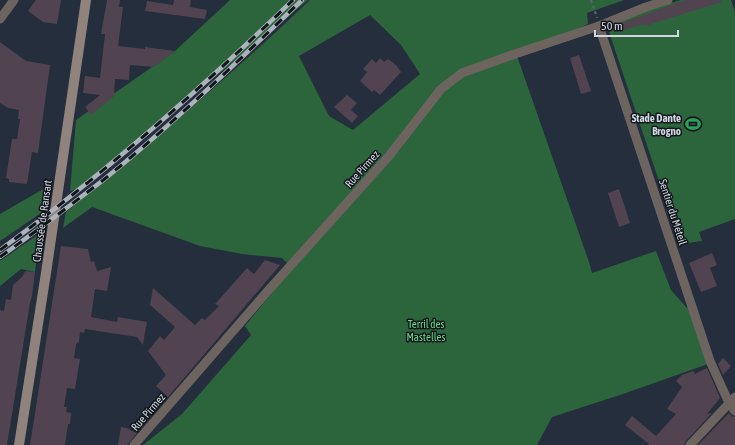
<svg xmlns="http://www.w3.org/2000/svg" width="735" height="445" font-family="'Asap Condensed',sans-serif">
<rect width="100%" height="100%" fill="#242e3c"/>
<g fill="#2c653c" fill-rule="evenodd">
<path d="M230 0H308L80 189 70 191 76 120 175 51Z"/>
<path d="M310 0H624L587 13 588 24 517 56 589 262 592 273 656 251 671 290 687 308 692 306 708 364 623 394 552 417 537 445H143L182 414 251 335 245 326 292 268 282 258 242 254 200 246 92 207 63 228 66 212C149 144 232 75 310 0ZM370 15 401 45 420 74 353 130 329 116 299 56Z"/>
<path d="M681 0H731L735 12V219L699 232 702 241 680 244 609 32 622 17Z"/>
<path d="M45 188 41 213 0 241V214Z"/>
<path d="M39 234 35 272 21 269 0 286V261Z"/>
</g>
<g fill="#514350">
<path d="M36 0H61L57 24 43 22 28 11Z"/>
<path d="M107 0H120L119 7H123L118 46 145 49V47L175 51 154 67 130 65 129 80 115 79 114 96 91 115 85 107 100 95 83 93 85 76 100 78 105 34H101Z"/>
<path d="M174 0H191L190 7 207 10 205 19 145 11 147 1 173 5Z"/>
<path d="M685 0H721V2L645 26 644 24 616 32 614 26Z"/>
<path d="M0 42 26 61 50 65 38 153 32 152 27 184 9 182V179L6 178 12 139H17L20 119H18L19 110 8 108 0 103Z"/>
<path d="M579 55 591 91 581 94 570 58Z"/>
<path d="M380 58 384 62 388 59 396 65 401 72 380 95 374 90 372 92 360 81 367 72 363 69 372 59 376 63Z"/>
<path d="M347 95 357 103 351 110 358 116 352 123 334 107Z"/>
<path d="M619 189 630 223 619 227 608 193Z"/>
<path d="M61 246 88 249 91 262 94 261 97 271 111 267 107 291 95 289 91 317 117 322 118 317 147 322 145 332 143 345 137 337 85 329 84 333 80 332 79 342 76 344 74 358 80 359 75 389 67 388 64 407H67L66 412 71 413 70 424H68L65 445H30Z"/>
<path d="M712 253 717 265 710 268 717 286 701 292 689 263Z"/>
<path d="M265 260 280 265 168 397 156 386 166 375 148 351 160 336 164 340 175 327 150 305 153 288 195 325 202 318 205 320 219 306 215 304 247 268 254 274Z"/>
<path d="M25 271 35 272 32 296 30 303 7 445H0V310L4 311 6 299 11 300 13 285 23 276Z"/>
<path d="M723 358 731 366 723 375 718 364Z"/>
<path d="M707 368 720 398 707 414 712 413 686 441 684 445H648L649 444 625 425 632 416 656 436 676 414 667 409 682 387 676 381 682 375 693 371 695 374Z"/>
<path d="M729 413 732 416 735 417V445H698Z"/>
<path d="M121 427 130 429 129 430 137 433 127 445H118Z"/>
</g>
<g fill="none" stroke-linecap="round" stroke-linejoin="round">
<path stroke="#5b6470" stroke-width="2" stroke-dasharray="3 3" stroke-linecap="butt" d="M591 0 597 18"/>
<g stroke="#6d6460" stroke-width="9">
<path d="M0 19 14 0"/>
<path d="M599 26 710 361 729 403 735 411"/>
<path d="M134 445 266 293 389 156 441 89 462 73 509 56 599 26 646 7 668 0"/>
<path d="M690 445 735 397"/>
</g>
<path stroke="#90827c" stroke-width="10" d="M19 445 46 273 86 0"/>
<defs>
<g id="rail">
<path d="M0 250C104 174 201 89 293 0"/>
<path d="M0 257C34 233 68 207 102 181 172 125 237 62 302 0"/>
</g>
</defs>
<use href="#rail" stroke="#abb2bc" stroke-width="4.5"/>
<use href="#rail" stroke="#12161c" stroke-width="3" stroke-dasharray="9" stroke-linecap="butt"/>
</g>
<defs>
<symbol id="stadium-bare" viewBox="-9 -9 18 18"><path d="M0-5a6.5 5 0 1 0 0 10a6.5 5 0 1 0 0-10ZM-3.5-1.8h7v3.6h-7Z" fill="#2e9e5b" stroke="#12161c" stroke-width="2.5" paint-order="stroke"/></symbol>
</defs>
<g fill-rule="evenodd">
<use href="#stadium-bare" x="682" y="113" width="22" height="22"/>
</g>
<g text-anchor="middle" stroke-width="3" stroke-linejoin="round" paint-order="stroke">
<g font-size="11" font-weight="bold" fill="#d0d7e0" stroke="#12161c" text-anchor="end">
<text x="681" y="122">Stade Dante<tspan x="681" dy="13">Brogno</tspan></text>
</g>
<g font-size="11" fill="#d0d7e0" stroke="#12161c">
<text transform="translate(362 169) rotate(-48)" y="4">Rue Pirmez</text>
<text transform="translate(673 212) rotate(72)" y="4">Sentier du Méteil</text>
<text transform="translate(42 221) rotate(-82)" y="4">Chaussée de Ransart</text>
<text transform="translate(148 412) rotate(-49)" y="4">Rue Pirmez</text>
</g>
<g font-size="11" fill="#66da87" stroke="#12161c">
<text x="426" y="328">Terril des<tspan x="426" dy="13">Mastelles</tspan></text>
</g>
</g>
<path d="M595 30v6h83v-6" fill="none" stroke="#d0d7e0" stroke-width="2"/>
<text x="601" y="30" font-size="12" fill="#d0d7e0" stroke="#12161c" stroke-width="3" paint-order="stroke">50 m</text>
</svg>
